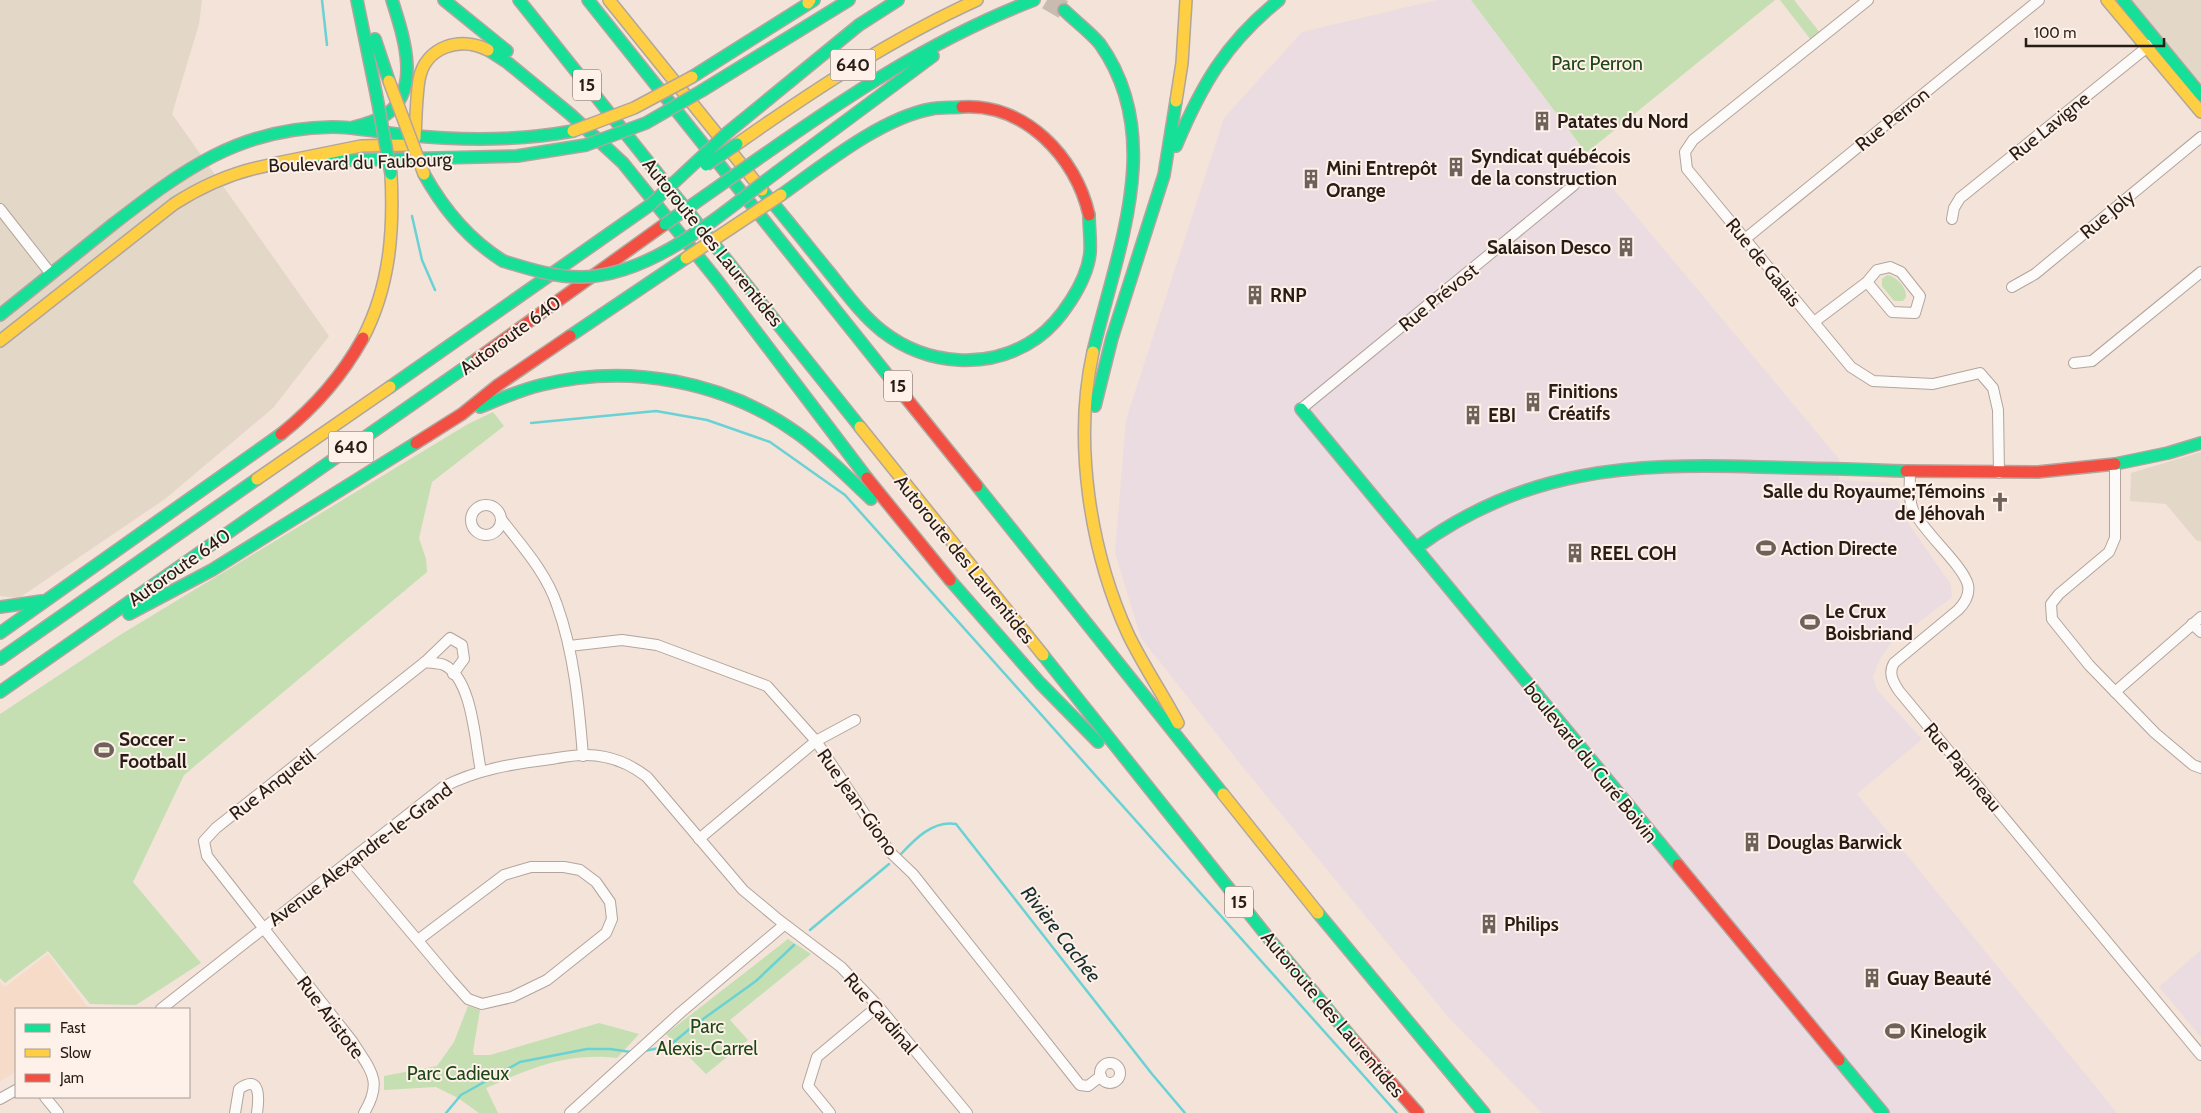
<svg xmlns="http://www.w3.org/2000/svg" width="2201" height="1113" font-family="Cabin,sans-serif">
<rect width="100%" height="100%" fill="#f3e3d8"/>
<g fill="#e3d7c8">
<path d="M0 0H202L199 24 172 114 329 336 273 408 165 499 19 598 0 596Z"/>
<path d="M2131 0H2201V85Z"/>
<path d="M2201 452V542L2196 540 2166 504 2130 501 2131 473Z"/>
</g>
<g fill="#ebdce2">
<path d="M1437 0H1471L1601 174 1839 459V480L1889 483 1897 496 1902 514 1951 585 1952 597 1890 644 1879 661 1873 677 1877 690 1922 739 1857 794 2117 1113H1542L1450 1019 1246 771 1141 638 1115 553 1126 420 1224 118 1302 32Z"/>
<path d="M2201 950V1037L2159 987Z"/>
</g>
<path fill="#f7dbc9" d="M48 954 89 1009H16V1072L0 1081V982L5 987Z"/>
<g fill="#c5dfb2">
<path d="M1471 0H1775L1586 153Z"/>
<path d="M1780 0H1794L1821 34 1811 40Z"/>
<path d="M1887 275C1896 276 1907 288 1906 297L1903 301H1894L1882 286V279Z"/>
<path d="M493 412 504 426 432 482 419 538 426 559 427 572 184 775 133 882 201 963 136 1005 90 1004 48 951 5 983 0 978V714L120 635 468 424Z"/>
<path d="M788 939 811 954 730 1020 748 1040 706 1074 666 1034Z"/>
<path d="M468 1006 480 1010 473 1051 474 1055H490L599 1023 639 1034 617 1058C568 1052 530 1068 486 1088L498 1113H479L458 1098 436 1087 384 1090V1076L437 1066 454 1042Z"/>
</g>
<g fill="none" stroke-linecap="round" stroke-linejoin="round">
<g stroke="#6ad2d4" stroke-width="2.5">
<path d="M322 0 327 45"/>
<path d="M412 216 422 260 435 290"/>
<path d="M531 423 656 411 707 420 770 442 845 495 1397 1113"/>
<path d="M901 854C915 839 933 820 956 824L1152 1074 1185 1113"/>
<path d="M810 930 889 864"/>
<path d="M644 1051 669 1046 692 1027 756 981 794 945"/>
<path d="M446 1113 461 1095 520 1062 587 1049H610L631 1052"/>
</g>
<path stroke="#cabbb1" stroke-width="19" stroke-dasharray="19 9" stroke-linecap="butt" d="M1047 0 1064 10"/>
<defs>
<g id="street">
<path d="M1868 0 1693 140 1685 152 1687 169 1851 367 1873 381 1933 384 1980 373 1993 388 1998 410 1999 473"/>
<path d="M0 209 51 274"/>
<path d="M1952 219 1954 208 1960 198 2151 44"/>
<path d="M1745 239 2039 0"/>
<path d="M2012 287 2035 274 2201 137"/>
<path d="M1814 322 1867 282 1877 270 1890 267 1901 272 1920 296 1915 313 1892 312 1867 282"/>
<path d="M2074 363 2092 361 2201 272"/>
<path d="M1301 409 1574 185"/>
<path d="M2115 465V538L2109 552 2059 594 2051 604 2052 619 2089 665 2155 733 2193 765 2201 768"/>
<path d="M1910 471C1910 484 1908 498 1913 510 1924 533 1963 565 1968 585 1970 595 1965 603 1958 610L1894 663C1888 673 1893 682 1899 691L2201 1055"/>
<circle cx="486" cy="520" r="15"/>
<path d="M501 519C521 545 546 572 557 605 574 652 579 706 583 756"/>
<path d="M2192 624 2201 632"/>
<path d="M569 646 622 640 657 645 767 686 816 741 890 852 913 874 1080 1085 1088 1086 1101 1076"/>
<path d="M425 662 450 638 462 645 464 659 453 674"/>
<path d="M2115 692 2201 617"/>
<path d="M699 839 816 741 855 720"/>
<path d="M350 860 451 980 468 999 482 1004 512 997 547 980 606 933 612 919 610 902 596 882 580 870 564 867H531L504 875 418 940"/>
<path d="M161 1009 443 787C478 769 512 764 551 759 568 756 587 753 605 757 620 760 634 767 647 777L743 890 779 920 841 967 878 1006 967 1113"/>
<circle cx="1110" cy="1073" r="10"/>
<path d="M45 1097 58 1113"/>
<path d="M0 1099 16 1090"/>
<path d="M235 1113 239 1089C261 1073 259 1099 257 1113"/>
<path d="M364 1113C384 1080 370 1070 352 1041L207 856 204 841 216 828 425 662C431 663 439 663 444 665 473 679 475 744 481 771"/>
<path d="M570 1113 680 1013 784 925"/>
<path d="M830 1113 808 1086 817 1057 878 1006"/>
</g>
<g id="fast">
<path d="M357 0 377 98"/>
<path d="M444 0 507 51"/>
<path d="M519 0 860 427"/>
<path d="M588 0 898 388"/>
<path d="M2123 0 2201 95"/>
<path d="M1064 10C1075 21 1090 32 1100 44 1167 138 1116 252 1093 352"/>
<path d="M375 39 389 81"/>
<path d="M488 50 508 63 570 114 623 163 717 280 867 478"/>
<path d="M692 77 814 0"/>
<path d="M703 90 849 0"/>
<path d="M351 128C362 125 374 122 384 116 423 91 403 35 392 0"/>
<path d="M727 133 859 25 898 0"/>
<path d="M1176 146C1202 84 1226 43 1279 0"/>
<path d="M316 161 517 156 586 145"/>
<path d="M752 163C843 99 930 40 1034 0"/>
<path d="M777 172 933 56"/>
<path d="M424 174C444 210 468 239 503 261"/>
<path d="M762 190C785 217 807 245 829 272 846 293 861 314 882 331 927 366 990 371 1037 338 1060 322 1087 282 1090 253 1091 241 1089 228 1089 215"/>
<path d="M781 195C822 166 881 118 931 109 941 107 952 108 962 107"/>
<path d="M0 315C37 285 75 255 112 225 183 170 239 128 332 127 357 127 382 133 407 135 463 141 518 141 573 131"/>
<path d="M570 336 686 258"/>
<path d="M390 387 650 205"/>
<path d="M1095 406 1112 338 1164 175 1176 101"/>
<path d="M480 407C500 399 520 390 541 385 629 363 724 381 797 433 824 452 847 477 871 499"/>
<path d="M1301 409 1678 865"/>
<path d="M2115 464 2168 453 2201 443"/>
<path d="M977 486 1223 794"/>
<path d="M1416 548C1524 469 1629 463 1758 467 1808 468 1857 469 1906 471"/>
<path d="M950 580 1040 683 1098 742"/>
<path d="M0 607 42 601"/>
<path d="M129 614 212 570 416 443"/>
<path d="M0 633 281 434"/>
<path d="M1043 655 1270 940 1356 1043"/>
<path d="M0 659 257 479"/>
<path d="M0 692 477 359"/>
<path d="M1318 913 1484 1113"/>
<path d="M1839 1060 1883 1113"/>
</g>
<g id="slow">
<path d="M609 0 762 190"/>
<path d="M2107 0 2201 112"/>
<path d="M808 3 810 0"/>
<path d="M1176 101 1182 63 1186 0"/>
<path d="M737 144C814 90 891 39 977 0"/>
<path d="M272 164 361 146 410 145 415 138C416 119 416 99 419 80 425 46 461 36 488 50"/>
<path d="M363 338C390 286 394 231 391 174"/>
<path d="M0 341 174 204C208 182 243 168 283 163"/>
<path d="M1093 352C1073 442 1090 551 1128 634 1143 665 1162 693 1178 723"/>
<path d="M860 427 1043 655"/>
<path d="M257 479 390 387"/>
<path d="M1223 794 1318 913"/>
</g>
<g id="jam">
<path d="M962 107C1025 103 1076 157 1089 215"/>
<path d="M477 359 665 224"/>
<path d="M898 388 977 486"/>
<path d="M281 434C315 407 342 376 363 338"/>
<path d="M416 443 462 414 498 385 570 336"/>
<path d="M1906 471 2038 472 2115 464"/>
<path d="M867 478 950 580"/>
<path d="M1678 865 1839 1060"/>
<path d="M1356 1043 1418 1113"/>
</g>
</defs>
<use href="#street" stroke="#b2a59d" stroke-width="12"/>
<use href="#fast" stroke="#b2a59d" stroke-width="14"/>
<use href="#slow" stroke="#b2a59d" stroke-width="14"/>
<use href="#jam" stroke="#b2a59d" stroke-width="14"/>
<use href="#street" stroke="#fdfbf9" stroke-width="10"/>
<use href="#fast" stroke="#16e098" stroke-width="11"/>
<use href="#slow" stroke="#ffcf43" stroke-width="11"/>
<use href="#jam" stroke="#f24e42" stroke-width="11"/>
<defs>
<g id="fast-bridge">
<path d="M377 98 391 174"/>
<path d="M586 145 646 123 703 90"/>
<path d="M706 165 737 144"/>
<path d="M650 205 727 133"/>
<path d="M665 224 752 163"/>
<path d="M503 261C529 269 554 277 581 277 653 276 722 213 777 172"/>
</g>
<g id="slow-bridge">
<path d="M389 81 424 174"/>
<path d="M573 131 634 108 692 77"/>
<path d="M686 258 781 195"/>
</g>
</defs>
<use href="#fast-bridge" stroke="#b2a59d" stroke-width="14" stroke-linecap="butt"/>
<use href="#slow-bridge" stroke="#b2a59d" stroke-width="14" stroke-linecap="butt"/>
<use href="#fast-bridge" stroke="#16e098" stroke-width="11"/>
<use href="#slow-bridge" stroke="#ffcf43" stroke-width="11"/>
</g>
<defs>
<symbol id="building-bare" viewBox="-9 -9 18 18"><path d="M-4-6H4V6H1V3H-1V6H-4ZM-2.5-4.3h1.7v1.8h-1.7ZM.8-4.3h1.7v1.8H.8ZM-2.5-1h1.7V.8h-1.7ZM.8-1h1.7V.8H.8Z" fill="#6f625a" stroke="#fef1e9" stroke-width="2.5" paint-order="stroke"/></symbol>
<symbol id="church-bare" viewBox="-9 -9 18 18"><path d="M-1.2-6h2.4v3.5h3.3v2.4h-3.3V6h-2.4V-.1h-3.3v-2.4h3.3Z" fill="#6f625a" stroke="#fef1e9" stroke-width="2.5" paint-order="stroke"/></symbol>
<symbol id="stadium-bare" viewBox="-9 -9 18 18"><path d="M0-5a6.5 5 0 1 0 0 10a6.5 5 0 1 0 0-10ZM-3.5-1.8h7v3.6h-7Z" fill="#6f625a" stroke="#fef1e9" stroke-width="2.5" paint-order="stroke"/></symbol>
</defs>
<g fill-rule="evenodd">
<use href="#building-bare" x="1528" y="107" width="28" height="28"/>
<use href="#building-bare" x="1442" y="153" width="28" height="28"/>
<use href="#building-bare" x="1297" y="165" width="28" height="28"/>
<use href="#building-bare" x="1612" y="233" width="28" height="28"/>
<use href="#building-bare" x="1241" y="281" width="28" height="28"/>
<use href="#building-bare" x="1519" y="388" width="28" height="28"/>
<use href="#building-bare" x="1459" y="401" width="28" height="28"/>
<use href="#church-bare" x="1986" y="488" width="28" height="28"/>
<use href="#stadium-bare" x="1752" y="534" width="28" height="28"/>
<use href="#building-bare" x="1561" y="539" width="28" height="28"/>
<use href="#stadium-bare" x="1796" y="608" width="28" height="28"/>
<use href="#stadium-bare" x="90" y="736" width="28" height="28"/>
<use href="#building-bare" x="1738" y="828" width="28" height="28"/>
<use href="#building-bare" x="1475" y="910" width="28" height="28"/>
<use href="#building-bare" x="1858" y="964" width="28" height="28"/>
<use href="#stadium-bare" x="1881" y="1017" width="28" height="28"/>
</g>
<g text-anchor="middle" stroke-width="4" stroke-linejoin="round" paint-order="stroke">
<g fill="#fef1e9" stroke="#685d55" stroke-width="1">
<rect x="830.5" y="49.5" width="45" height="31" rx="4"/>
<rect x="573" y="69.5" width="28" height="31" rx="4"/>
<rect x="884" y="370.5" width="28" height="31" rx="4"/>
<rect x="328.5" y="431.5" width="45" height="31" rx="4"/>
<rect x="1225" y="886.5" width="28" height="31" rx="4"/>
</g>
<g font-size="18" font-weight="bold" fill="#281d16">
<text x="853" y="71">640</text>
<text x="587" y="91">15</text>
<text x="898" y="392">15</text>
<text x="351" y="453">640</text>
<text x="1239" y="908">15</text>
</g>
<g font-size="19" fill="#1d4715" stroke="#fef1e9">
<text x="1597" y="70">Parc Perron</text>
<text x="707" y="1033">Parc<tspan x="707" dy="22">Alexis-Carrel</tspan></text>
<text x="458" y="1080">Parc Cadieux</text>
</g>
<g font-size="19" fill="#281d16" stroke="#fef1e9">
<text transform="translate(1892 119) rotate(-39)" y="7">Rue Perron</text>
<text transform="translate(2049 126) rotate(-39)" y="7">Rue Lavigne</text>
<text transform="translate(360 162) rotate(-2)" y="7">Boulevard du Faubourg</text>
<text transform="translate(2107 214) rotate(-40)" y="7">Rue Joly</text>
<text transform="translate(713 242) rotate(51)" y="7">Autoroute des Laurentides</text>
<text transform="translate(1764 262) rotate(51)" y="7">Rue de Galais</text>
<text transform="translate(1438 297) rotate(-39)" y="7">Rue Prévost</text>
<text transform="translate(510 335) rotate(-36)" y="7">Autoroute 640</text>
<text transform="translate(965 559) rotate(51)" y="7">Autoroute des Laurentides</text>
<text transform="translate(179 567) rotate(-35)" y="7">Autoroute 640</text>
<text transform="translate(1591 762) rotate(51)" y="7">boulevard du Curé Boivin</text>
<text transform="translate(1963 767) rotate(50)" y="7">Rue Papineau</text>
<text transform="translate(272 784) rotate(-38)" y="7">Rue Anquetil</text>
<text transform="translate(858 802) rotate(55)" y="7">Rue Jean-Giono</text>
<text transform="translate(360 854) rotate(-37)" y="7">Avenue Alexandre-le-Grand</text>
<text transform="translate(881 1013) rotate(49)" y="7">Rue Cardinal</text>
<text transform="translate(1333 1014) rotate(50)" y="7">Autoroute des Laurentides</text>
<text transform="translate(331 1017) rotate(53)" y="7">Rue Aristote</text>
</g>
<g font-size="19" font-weight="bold" fill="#281d16" stroke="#fef1e9" text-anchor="start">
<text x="1557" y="128">Patates du Nord</text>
<text x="1471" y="163">Syndicat québécois<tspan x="1471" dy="22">de la construction</tspan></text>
<text x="1326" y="175">Mini Entrepôt<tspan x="1326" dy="22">Orange</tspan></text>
<text x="1611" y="254" text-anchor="end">Salaison Desco</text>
<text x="1270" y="302">RNP</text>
<text x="1548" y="398">Finitions<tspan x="1548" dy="22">Créatifs</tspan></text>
<text x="1488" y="422">EBI</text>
<text x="1985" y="498" text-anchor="end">Salle du Royaume;Témoins<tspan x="1985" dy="22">de Jéhovah</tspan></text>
<text x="1781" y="555">Action Directe</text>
<text x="1590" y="560">REEL COH</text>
<text x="1825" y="618">Le Crux<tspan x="1825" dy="22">Boisbriand</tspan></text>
<text x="119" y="746">Soccer -<tspan x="119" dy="22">Football</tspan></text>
<text x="1767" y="849">Douglas Barwick</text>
<text x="1504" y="931">Philips</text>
<text x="1887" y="985">Guay Beauté</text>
<text x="1910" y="1038">Kinelogik</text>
</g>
<g font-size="20" font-style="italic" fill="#172f30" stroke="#fef1e9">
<text transform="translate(1061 934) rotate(52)" y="7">Rivière Cachée</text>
</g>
</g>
<rect x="15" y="1008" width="175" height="90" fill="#fef1e9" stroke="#a89c95"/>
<rect x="25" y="1024" width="25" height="8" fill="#16e098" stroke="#a89c95"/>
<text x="60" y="1033" font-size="15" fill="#281d16">Fast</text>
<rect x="25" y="1049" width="25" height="8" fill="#ffcf43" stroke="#a89c95"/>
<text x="60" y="1058" font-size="15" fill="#281d16">Slow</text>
<rect x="25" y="1074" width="25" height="8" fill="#f24e42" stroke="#a89c95"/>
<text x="60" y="1083" font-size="15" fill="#281d16">Jam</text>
<path d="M2026 38v8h138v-8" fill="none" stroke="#281d16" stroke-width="2.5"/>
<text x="2034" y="38" font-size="15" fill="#281d16" stroke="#fef1e9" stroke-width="4" paint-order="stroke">100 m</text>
</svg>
